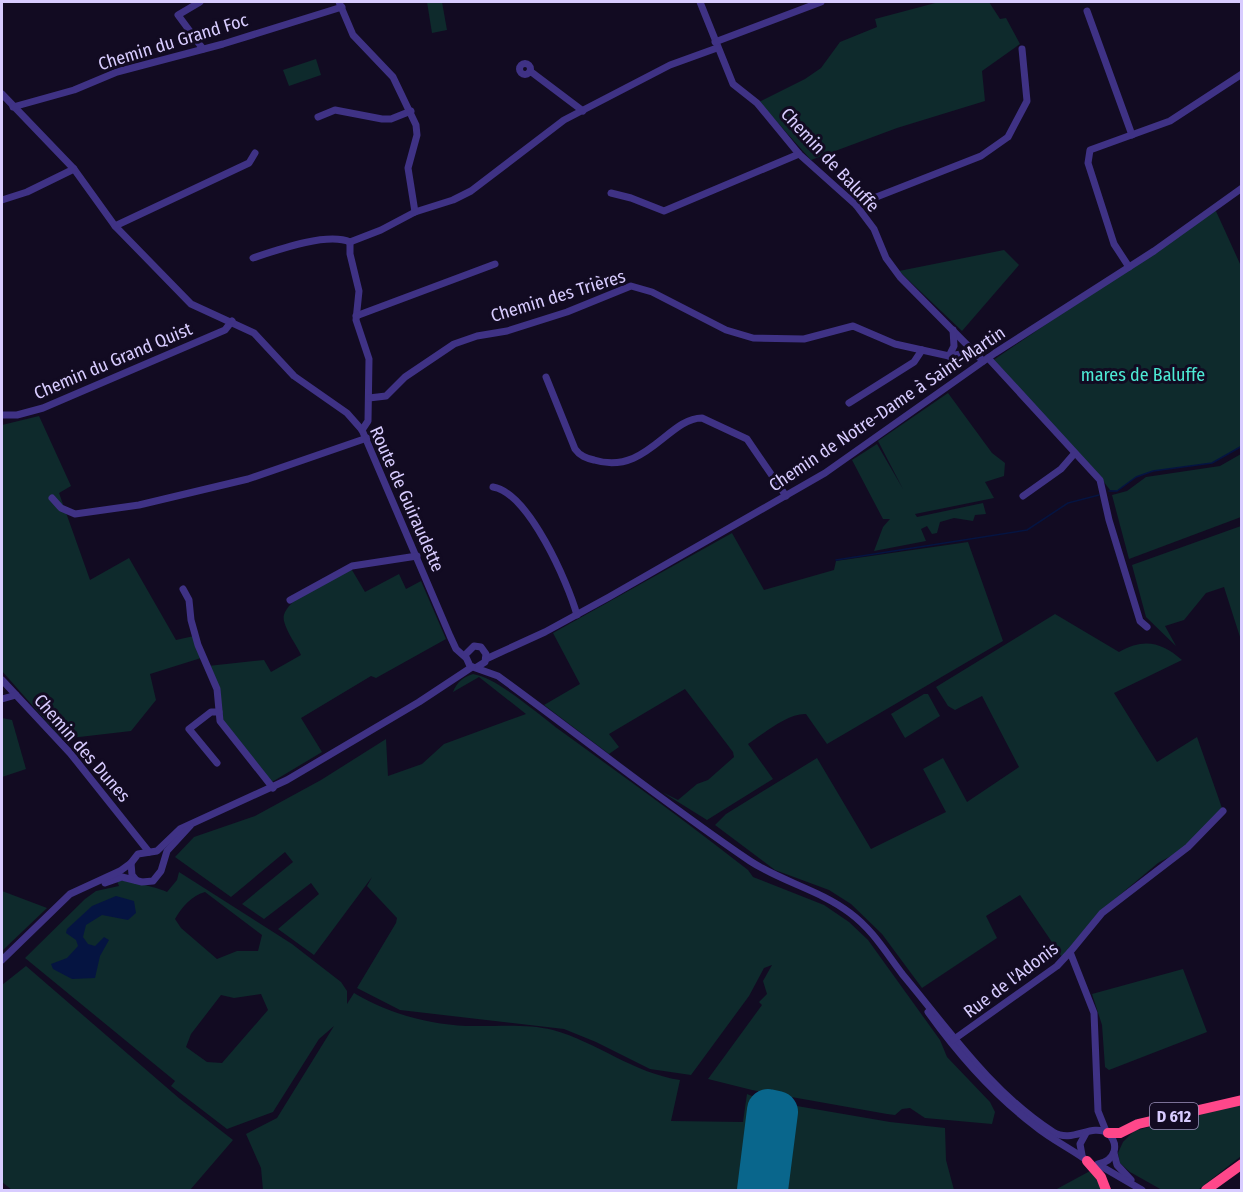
<svg xmlns="http://www.w3.org/2000/svg" width="1243" height="1192" font-family="'Fira Sans Condensed',sans-serif">
<rect width="100%" height="100%" fill="#120b22"/>
<g fill="#0e2a2c" fill-rule="evenodd">
<path d="M427 2H442L447 30 432 33Z"/>
<path d="M939 2H989L1000 19 1006 18 1020 44 982 71 985 101 897 128 811 160 759 102 805 79 821 68 840 42 877 27 875 19Z"/>
<path d="M316 59 321 75 289 86 283 70Z"/>
<path d="M1215 209 1241 266V446L1212 463 1153 471 1136 477 1117 491 1110 490 1097 473 992 361Z"/>
<path d="M1004 250 1019 265 962 331 899 271Z"/>
<path d="M948 393 992 453 1005 463 1004 476 985 482 994 498 915 514 917 517 983 503 986 514 975 515 973 521 954 518 940 522 937 533 932 534 927 526 921 529 926 541 874 551 883 527 890 519H883L852 460 877 444 903 489 878 441Z"/>
<path d="M39 416 71 486 59 493 90 580 129 558 176 640 194 636 201 658 150 674 156 700 131 731 62 739 2 671V425Z"/>
<path d="M1241 454V517L1129 559 1112 495 1127 491 1146 477 1220 466Z"/>
<path d="M1241 526V640L1224 587 1206 593 1184 620 1165 626 1176 646 1146 617 1132 565Z"/>
<path d="M732 533 764 590 834 570 836 561 968 542 1003 641 827 744 806 714C788 713 763 734 748 744L773 779 707 820 662 792 678 800 697 784 708 780 734 757 733 752 685 689 609 734 619 747 609 754 544 705 580 684 553 633Z"/>
<path d="M352 570 365 592 399 574 406 589 421 581 446 639 376 678 371 676 301 718 322 752 272 782 222 721 208 666 264 660 271 672 301 655C296 644 287 633 284 621 279 600 335 576 352 570Z"/>
<path d="M1055 614 1119 652C1144 638 1161 642 1182 660L1114 693 1157 762 1197 737 1222 808 1182 850 1158 863 1097 914 1062 957 1020 895 986 916 997 938 922 988 882 934 851 904 829 890 775 870 715 825 726 814 817 758 871 849 946 812 923 769 943 758 967 802 1019 767 982 696 955 710 948 706 936 687Z"/>
<path d="M473 674C498 678 539 715 561 731 624 777 687 822 748 870L753 877 824 905 849 922 868 940 940 1040 947 1057 990 1102 995 1112 992 1124 925 1118 910 1108 902 1109 895 1115 887 1114 752 1090 708 1079 762 1005 759 1002 767 994 763 981 772 965 764 968 749 996 691 1075 650 1069 596 1042 564 1029 400 1010 357 988 396 923 397 918 367 886 372 877 314 955 278 929 319 894 311 883 264 919 242 904 293 862 285 852 231 897 175 857 194 837 255 816 321 780 386 739 388 776 422 764 444 744 526 714 479 677 453 692C457 682 463 677 473 674Z"/>
<path d="M924 694H928L940 716 905 738 891 714Z"/>
<path d="M2 718 12 720 26 769 2 777Z"/>
<path d="M179 872 292 944 341 982 347 991V1004L354 993C391 1015 436 1027 480 1026 502 1026 530 1024 553 1030 597 1042 633 1073 680 1080L671 1121 743 1122 747 1094 762 1100 890 1122 945 1128 946 1160 954 1190H263L261 1168 246 1134 277 1118 334 1026 319 1039 273 1112 227 1129 171 1086 175 1081 25 958 85 899 96 891 119 886 117 881C124 879 160 888 167 892L177 880ZM205 892 262 935 258 951H237L217 959 181 928 175 919C182 907 191 896 205 892ZM261 994 268 1010 222 1063 207 1062 186 1047 191 1034 221 995 234 998Z"/>
<path d="M2 891 47 908 2 951Z"/>
<path d="M26 966 180 1099 233 1140 190 1190H12L2 1182V985Z"/>
<path d="M1183 969 1207 1032 1109 1070 1105 1067 1102 1025 1092 994Z"/>
<path d="M1241 1103V1156L1198 1190H1162L1130 1172 1120 1163 1118 1153 1123 1142 1134 1131Z"/>
<path d="M1090 1171 1097 1180 1101 1190H1055Z"/>
</g>
<path fill="#051441" d="M116 896 134 901 136 913 128 920 102 915 86 925 83 937 88 944 95 946 104 937 109 940 100 956 95 978 72 979 53 969 51 964 67 958 78 946 76 940 66 933 67 929 92 906Z"/>
<g fill="none" stroke-linecap="round" stroke-linejoin="round">
<g stroke="#051441" stroke-width="1.5">
<path d="M1109 491H1117L1136 477 1153 471 1212 463 1242 446"/>
<path d="M836 560 1027 530 1068 503 1099 495"/>
</g>
<path stroke="#09668c" stroke-width="42" d="M758 1190 768 1110 777 1112 767 1190"/>
<g stroke="#3f3285" stroke-width="7">
<path d="M200 2 178 15 203 49"/>
<path d="M339 2 353 35 393 77 416 125 417 135 408 168 415 212"/>
<path d="M700 2 733 84 757 103 799 154 856 205 874 229 886 258 900 277 983 361"/>
<path d="M1087 11 1132 135"/>
<path d="M715 42 821 2"/>
<circle cx="525" cy="69" r="5.5"/>
<path d="M530 71 583 111"/>
<path d="M2 94 74 169 115 226 191 304 254 333 294 376 347 413 362 430 450 636 456 649 465 657"/>
<path d="M13 107 74 90 117 72 223 44 342 7"/>
<path d="M318 117 335 110 382 119H391L411 111"/>
<path d="M611 193 631 198 664 211 799 154"/>
<path d="M2 200 27 192 74 169"/>
<path d="M856 205 981 156 1008 137 1027 101 1022 49"/>
<path d="M115 226 249 163 255 153"/>
<path d="M350 242 381 230 415 212 453 200 471 191 564 120 670 65 717 48"/>
<path d="M350 242V254L359 291 356 320 369 359 368 421 362 430"/>
<path d="M253 258C277 250 327 232 350 242"/>
<path d="M1129 267 1114 244 1088 163 1090 150 1170 121 1242 74"/>
<path d="M356 316 495 264"/>
<path d="M949 356 954 346 953 330"/>
<path d="M988 358 1100 480 1109 520 1140 621 1147 627"/>
<path d="M546 377 575 449C580 456 586 458 594 460 646 476 668 418 702 418L747 439 786 496"/>
<path d="M369 398 386 396 405 377 454 344 477 336 507 331 567 312 631 286 652 292 726 330 753 338 804 339 853 326 895 344 949 356 973 352"/>
<path d="M849 403 914 362 922 350"/>
<path d="M2 415H17L43 408 225 330 232 321"/>
<path d="M493 487C529 493 568 583 577 615"/>
<path d="M1023 496 1061 469 1074 454"/>
<path d="M52 498 61 508 75 514 139 505 248 479 367 438"/>
<path d="M183 589 189 600 191 620 198 645 217 689 220 721 273 788"/>
<path d="M290 600 352 566 417 556"/>
<path d="M486 659 545 632 609 597 825 473 995 353 1154 251 1242 188"/>
<path d="M477 667 485 662 486 654 481 647 474 646 465 655 470 666 498 676C582 737 664 803 750 861 782 882 820 890 850 913 873 930 886 953 903 975 949 1030 991 1092 1053 1132 1073 1144 1090 1123 1108 1133 1120 1145 1115 1161 1098 1164"/>
<path d="M2 680 70 753 149 852"/>
<path d="M2 699 16 695"/>
<path d="M217 763 189 729 211 712H219"/>
<path d="M136 880 132 875 131 863 138 854 157 851 180 829 287 780 419 702 472 667"/>
<path d="M105 883 122 877 142 882 153 881 161 871 167 851 190 826"/>
<path d="M1070 952 1102 913 1188 847 1223 811"/>
<path d="M2 960 70 894 120 871 131 863"/>
<path d="M928 1012C958 1054 993 1094 1035 1126 1052 1140 1072 1149 1089 1162"/>
<path d="M953 1040 1057 966 1070 952 1094 1013 1098 1111 1106 1131"/>
<path d="M1114 1153 1117 1165 1131 1180"/>
<path d="M1082 1155 1080 1144 1086 1133"/>
<path d="M1099 1165 1142 1190"/>
</g>
<g stroke="#ff478a" stroke-width="10">
<path d="M1108 1133H1120L1138 1124 1242 1100"/>
<path d="M1087 1161 1101 1177 1106 1190"/>
<path d="M1206 1190 1242 1164"/>
</g>
</g>
<g text-anchor="middle" stroke-width="6" stroke-linejoin="round" paint-order="stroke">
<rect fill="#120b22" stroke="#9d92bd" stroke-width="1.5" x="1150" y="1103" width="48" height="26" rx="4.5"/>
<g font-size="16" font-weight="bold" fill="#d8ccff">
<text x="1174" y="1122">D 612</text>
</g>
<g font-size="18" fill="#d8ccff" stroke="#120b22">
<text transform="translate(173 42) rotate(-17)" y="6">Chemin du Grand Foc</text>
<text transform="translate(830 160) rotate(47)" y="6">Chemin de Baluffe</text>
<text transform="translate(558 296) rotate(-17)" y="6">Chemin des Trières</text>
<text transform="translate(113 361) rotate(-23)" y="6">Chemin du Grand Quist</text>
<text transform="translate(887 409) rotate(-34)" y="6">Chemin de Notre-Dame à Saint-Martin</text>
<text transform="translate(407 499) rotate(66)" y="6">Route de Guiraudette</text>
<text transform="translate(82 748) rotate(49)" y="6">Chemin des Dunes</text>
<text transform="translate(1011 980) rotate(-37)" y="6">Rue de l'Adonis</text>
</g>
<g font-size="18" fill="#4dead5" stroke="#120b22">
<text x="1143" y="381">mares de Baluffe</text>
</g>
</g>
<rect width="1243" height="1192" fill="none" stroke="#d8ccff" stroke-width="6"/>
</svg>
